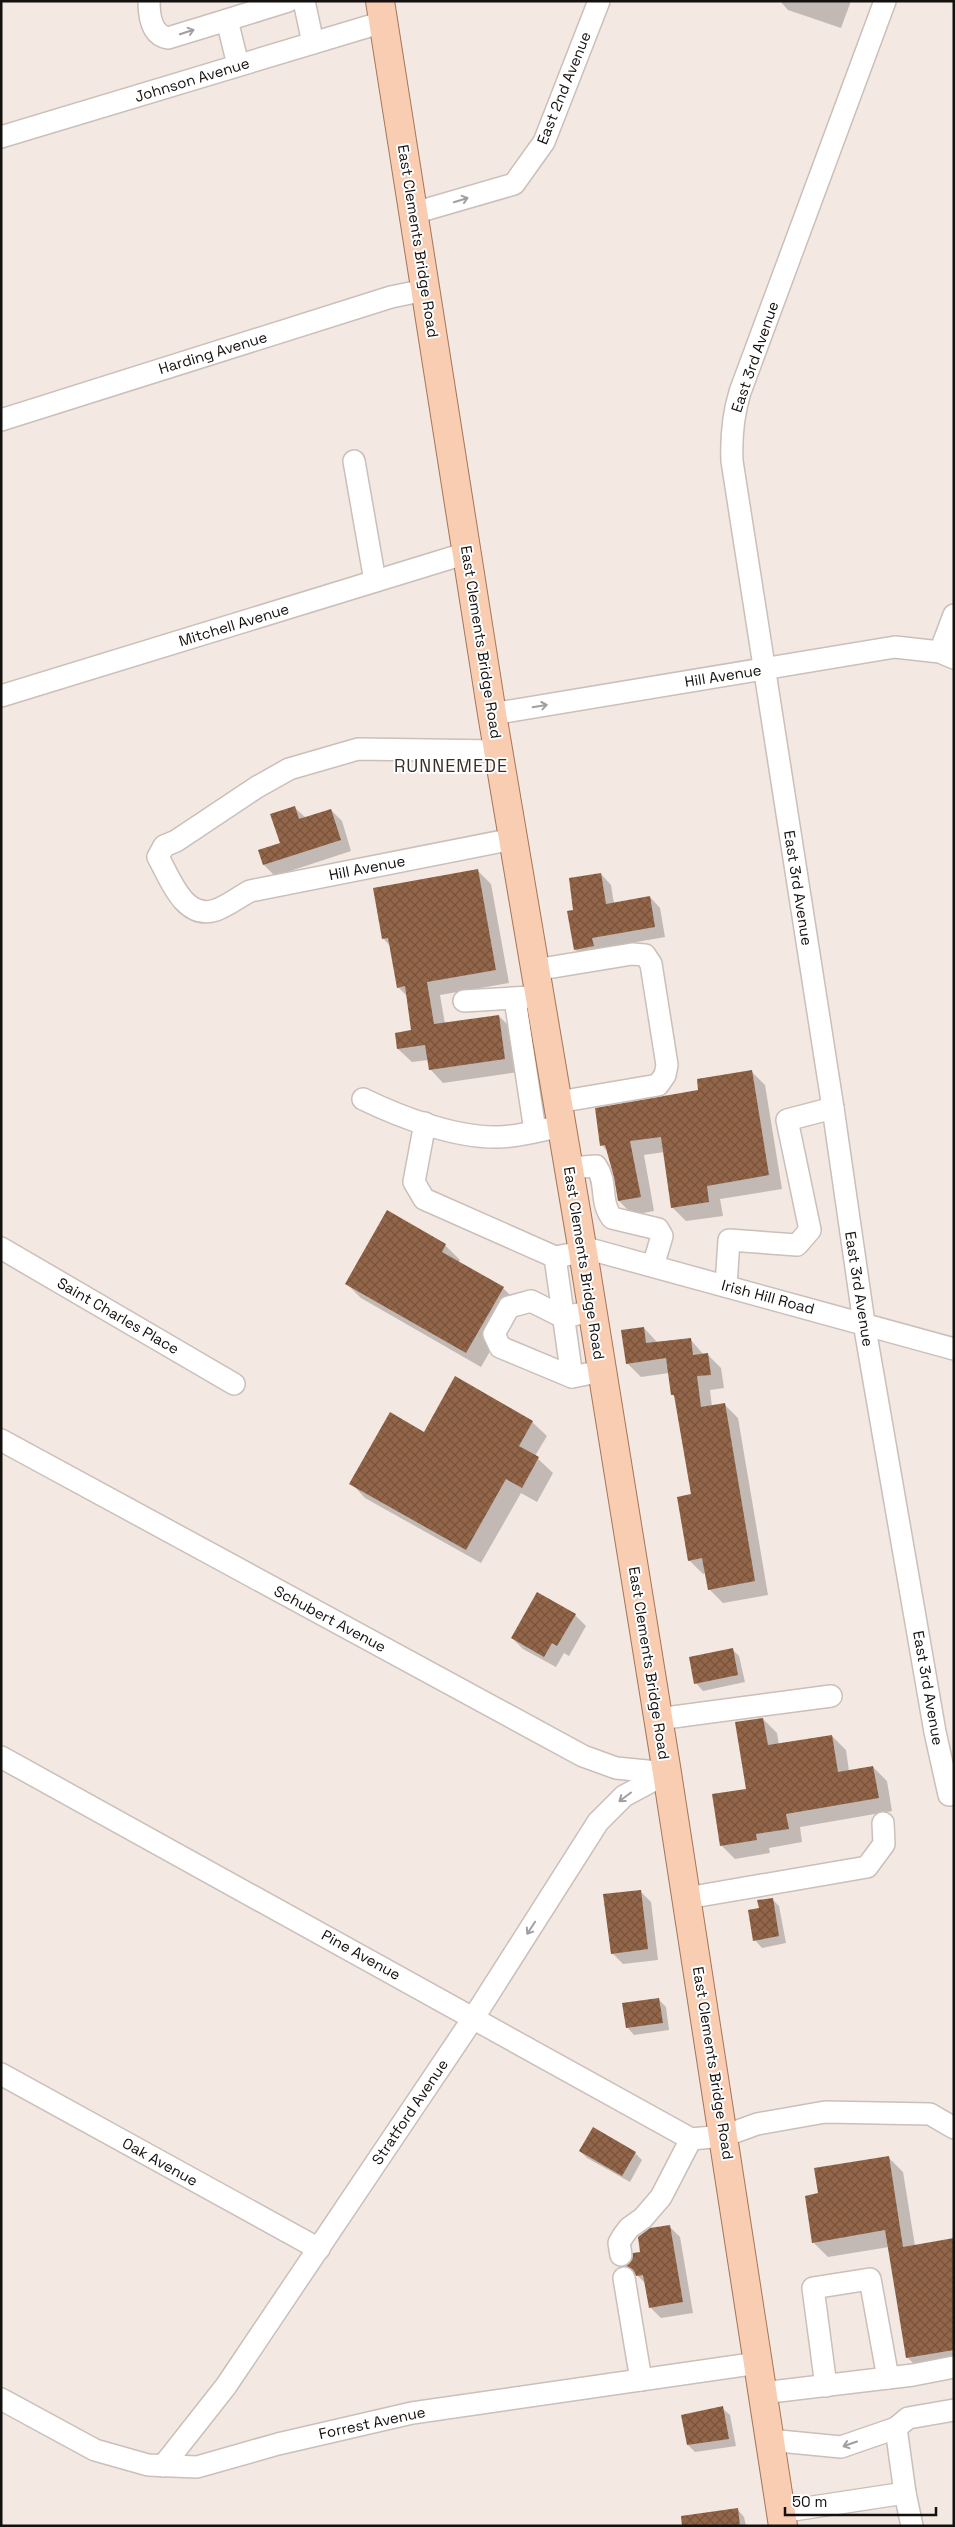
<svg xmlns="http://www.w3.org/2000/svg" width="955" height="2527" font-family="'Space Grotesk',sans-serif">
<defs>
<pattern id="building-cross-hatch" width="8" height="8" patternUnits="userSpaceOnUse" patternTransform="scale(1.25)"><rect width="8" height="8" fill="#93664a"/><path d="M0 0l8 8M0 8l8-8" fill="none" stroke="#77533c"/></pattern>
</defs>
<rect width="100%" height="100%" fill="#f3e8e2"/>
<g fill="#0003">
<path d="M780 1H851L841 28 788 10Z"/>
<path d="M295 808 306 818 331 810 342 821 351 851 275 876 264 865 281 844Z"/>
<path d="M477 870 491 884 509 983 440 995 445 1024 499 1016 513 1030 518 1072 443 1083 430 1069 428 1060 412 1062 398 1049 413 1031 408 997 398 987 390 946 383 938Z"/>
<path d="M601 874 611 885 614 904 650 897 660 908 665 937 602 948 585 959 575 949Z"/>
<path d="M751 1071 765 1085 782 1189 720 1199 723 1216 686 1221 672 1207 664 1152 644 1155 654 1211 633 1215 619 1201 608 1152 602 1145 700 1091Z"/>
<path d="M445 1245 460 1260 458 1263 503 1288 518 1303 481 1367 361 1298 347 1284Z"/>
<path d="M644 1328 657 1342 690 1339 704 1355H708L721 1368 724 1388 710 1390 712 1407 725 1405 738 1418 768 1595 723 1603 709 1589 706 1573 703 1574 689 1560 692 1495 676 1399 672 1394 669 1373 641 1377 627 1363Z"/>
<path d="M532 1422 547 1436 535 1456 553 1473 537 1502 521 1493 481 1563 365 1498 351 1483Z"/>
<path d="M575 1615 586 1626 569 1656 564 1653 556 1667 523 1649 512 1638Z"/>
<path d="M732 1649 739 1656 745 1682 703 1691 696 1683Z"/>
<path d="M763 1719 777 1733 779 1745 832 1736 846 1750 849 1771 873 1767 887 1781 892 1811 800 1827 802 1842 769 1848 770 1853 735 1859 721 1845 747 1790Z"/>
<path d="M640 1891 651 1902 658 1960 623 1964 612 1953Z"/>
<path d="M772 1899 779 1906 786 1943 762 1948 755 1940 760 1909Z"/>
<path d="M659 2000 666 2007 669 2030 634 2035 627 2027Z"/>
<path d="M580 2151 635 2153 642 2160 630 2182 587 2158Z"/>
<path d="M888 2157 903 2172 915 2246 954 2240V2367L922 2372 908 2358 889 2247 828 2257 813 2242 820 2194Z"/>
<path d="M669 2226 680 2237 693 2313 661 2318 650 2307 646 2284 628 2266Z"/>
<path d="M722 2408 730 2415 736 2446 695 2452 688 2445Z"/>
<path d="M737 2509 744 2517 746 2526H692Z"/>
</g>
<g fill="url(#building-cross-hatch)">
<path d="M295 806 299 819 331 809 341 840 263 865 258 850 280 843 270 814Z"/>
<path d="M478 869 496 970 427 982 434 1024 499 1015 505 1059 429 1070 425 1045 397 1049 395 1033 411 1030 405 986 397 988 388 938 382 939 373 888Z"/>
<path d="M601 873 606 904 650 896 655 927 592 938 594 946 574 950 567 911 573 910 569 878Z"/>
<path d="M752 1070 769 1175 707 1186 709 1202 671 1208 661 1137 630 1141 641 1197 618 1201 614 1177 605 1145 600 1146 595 1108 698 1090 697 1079Z"/>
<path d="M387 1210 446 1244 442 1252 504 1287 466 1353 345 1284Z"/>
<path d="M644 1327 646 1343 691 1338 693 1355 708 1353 711 1375 697 1376 701 1407 725 1403 755 1581 708 1590 702 1558 688 1561 677 1497 691 1494 674 1395H671L666 1358 626 1364 621 1330Z"/>
<path d="M455 1376 533 1421 519 1446 539 1457 522 1488 506 1479 466 1550 349 1484 390 1412 424 1432Z"/>
<path d="M537 1592 576 1614 557 1646 552 1643 544 1657 511 1638Z"/>
<path d="M733 1648 738 1675 694 1684 689 1657Z"/>
<path d="M763 1718 768 1745 832 1735 838 1772 873 1766 879 1798 786 1814 789 1829 756 1834 757 1840 720 1846 712 1794 746 1789 735 1722Z"/>
<path d="M641 1890 648 1949 611 1954 603 1894Z"/>
<path d="M773 1898 779 1936 753 1941 748 1910 759 1908 757 1900Z"/>
<path d="M659 1998 663 2023 626 2028 622 2003Z"/>
<path d="M593 2127 636 2152 622 2176 579 2151Z"/>
<path d="M889 2156 903 2247 954 2238V2350L906 2358 885 2230 812 2243 805 2196 818 2193 814 2168Z"/>
<path d="M670 2225 683 2302 649 2308 643 2275 636 2276 633 2270 626 2266 632 2260 633 2253 640 2252 638 2237 650 2228Z"/>
<path d="M723 2406 729 2439 687 2445 681 2415Z"/>
<path d="M738 2508 740 2526H682L681 2516Z"/>
</g>
<g fill="none" stroke-linecap="round" stroke-linejoin="round">
<defs>
<g id="minor">
<path d="M149 1C149 16 151 35 168 38L227 20"/>
<path d="M304 1 313 43"/>
<path d="M885 1 740 392C733 415 731 437 732 461L833 1108 864 1323 935 1732 949 1795"/>
<path d="M238 65 227 20 288 1"/>
<path d="M1 137 383 22"/>
<path d="M414 213 514 184 544 142 599 1"/>
<path d="M1 420 391 297 425 290"/>
<path d="M354 461 375 581"/>
<path d="M940 652 954 615"/>
<path d="M1 696 467 553"/>
<path d="M492 714 895 647 940 652 954 658"/>
<path d="M498 751 358 749 289 769 257 787 176 841 164 846 158 857C170 878 184 921 216 910 227 906 239 897 250 891L513 839"/>
<path d="M535 970 632 954 645 955 651 964 667 1065 665 1075 658 1085 558 1102"/>
<path d="M515 999 535 1131"/>
<path d="M464 1001 529 997"/>
<path d="M363 1099C400 1117 455 1138 498 1137 519 1137 541 1130 562 1126"/>
<path d="M425 1123 414 1182 424 1199 555 1257 583 1252"/>
<path d="M569 1168 596 1166C608 1183 599 1201 612 1218L658 1229 662 1236 653 1266"/>
<path d="M582 1247 954 1349"/>
<path d="M1 1248 234 1384"/>
<path d="M555 1257 572 1377"/>
<path d="M726 1286 729 1240 797 1245 810 1230 787 1120 833 1108"/>
<path d="M593 1311 563 1317 531 1301 509 1307 494 1334 500 1347 572 1377 602 1371"/>
<path d="M1 1440 583 1756 616 1768 667 1773"/>
<path d="M658 1719 831 1696"/>
<path d="M1 1757 691 2139 724 2136 757 2124 825 2112 930 2114 954 2128"/>
<path d="M687 1898 867 1867 884 1844 883 1823"/>
<path d="M1 2074 319 2249"/>
<path d="M621 2255 619 2243 623 2236 629 2228 643 2218 661 2197 691 2139"/>
<path d="M624 2278 641 2380"/>
<path d="M826 2386 813 2288 870 2279 888 2378"/>
<path d="M762 2393 913 2375 954 2367"/>
<path d="M1 2399 95 2450 148 2465 197 2467 278 2444 412 2413 758 2363"/>
<path d="M896 2428 905 2493"/>
<path d="M769 2440 841 2447 896 2428 908 2418 954 2410"/>
<path d="M163 2466 226 2386 474 2017 598 1822 624 1796 667 1773"/>
<path d="M780 2512 905 2493 912 2526"/>
</g>
<path id="major" d="M380 1 492 714 583 1252 667 1773 783 2526"/>
</defs>
<use href="#minor" stroke="#cabfb9" stroke-width="24"/>
<use href="#major" stroke="#a57557" stroke-width="30"/>
<use href="#minor" stroke="#fff" stroke-width="21"/>
<use href="#major" stroke="#f8cdb2" stroke-width="28"/>
</g>
<defs><path id="oneway-shaft" d="M-6 0H5M1.5-3L5.5 0L1.5 3" fill="none" stroke-width="1.6" stroke-linecap="round" stroke-linejoin="round" transform="scale(1.25)"/></defs>
<g stroke="#a19f9f">
<use href="#oneway-shaft" transform="translate(187 32) rotate(-18)"/>
<use href="#oneway-shaft" transform="translate(461 200) rotate(-17)"/>
<use href="#oneway-shaft" transform="translate(540 706) rotate(-9)"/>
<use href="#oneway-shaft" transform="translate(625 1797) rotate(143)"/>
<use href="#oneway-shaft" transform="translate(531 1928) rotate(123)"/>
<use href="#oneway-shaft" transform="translate(850 2444) rotate(161)"/>
</g>
<g text-anchor="middle" stroke-width="4" stroke-linejoin="round" paint-order="stroke">
<g font-size="15" fill="#13100e" stroke="#fff">
<text transform="translate(192 80) rotate(-17)" y="5">Johnson Avenue</text>
<text transform="translate(564 88) rotate(-68)" y="5">East 2nd Avenue</text>
<text transform="translate(418 241) rotate(81)" y="5">East Clements Bridge Road</text>
<text transform="translate(213 353) rotate(-17)" y="5">Harding Avenue</text>
<text transform="translate(755 357) rotate(-71)" y="5">East 3rd Avenue</text>
<text transform="translate(234 625) rotate(-17)" y="5">Mitchell Avenue</text>
<text transform="translate(481 642) rotate(81)" y="5">East Clements Bridge Road</text>
<text transform="translate(723 676) rotate(-9)" y="5">Hill Avenue</text>
<text transform="translate(367 868) rotate(-11)" y="5">Hill Avenue</text>
<text transform="translate(798 888) rotate(81)" y="5">East 3rd Avenue</text>
<text transform="translate(584 1263) rotate(81)" y="5">East Clements Bridge Road</text>
<text transform="translate(859 1289) rotate(81)" y="5">East 3rd Avenue</text>
<text transform="translate(768 1297) rotate(15)" y="5">Irish Hill Road</text>
<text transform="translate(118 1316) rotate(30)" y="5">Saint Charles Place</text>
<text transform="translate(330 1619) rotate(28)" y="5">Schubert Avenue</text>
<text transform="translate(649 1663) rotate(81)" y="5">East Clements Bridge Road</text>
<text transform="translate(928 1688) rotate(80)" y="5">East 3rd Avenue</text>
<text transform="translate(361 1955) rotate(29)" y="5">Pine Avenue</text>
<text transform="translate(713 2063) rotate(81)" y="5">East Clements Bridge Road</text>
<text transform="translate(410 2112) rotate(-56)" y="5">Stratford Avenue</text>
<text transform="translate(160 2162) rotate(29)" y="5">Oak Avenue</text>
<text transform="translate(372 2423) rotate(-12)" y="5">Forrest Avenue</text>
</g>
<g font-size="18" letter-spacing="1" fill="#372f2a" stroke="#fff">
<text x="451" y="772">RUNNEMEDE</text>
</g>
</g>
<rect width="955" height="2527" fill="none" stroke="#13100e" stroke-width="5"/>
<path d="M785 2507v8h151v-8" fill="none" stroke="#13100e" stroke-width="2.5"/>
<text x="792" y="2507" font-size="15" fill="#13100e" stroke="#ffffff" stroke-width="4" paint-order="stroke">50 m</text>
</svg>
